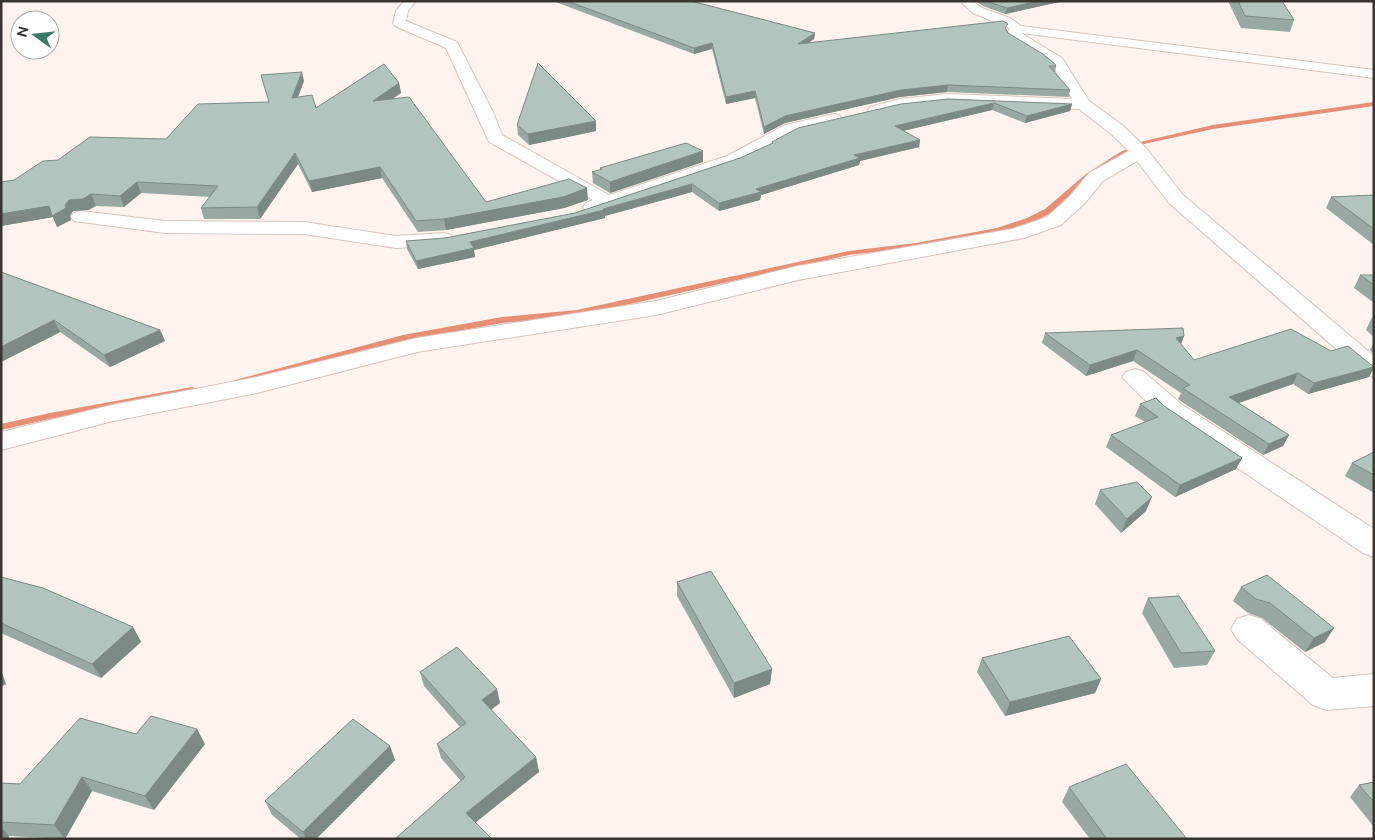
<svg xmlns="http://www.w3.org/2000/svg" width="1375" height="840" font-family="Ubuntu,sans-serif">
<rect width="100%" height="100%" fill="#fef3ef"/>
<g fill="none" stroke-linecap="round" stroke-linejoin="round">
<g fill="#e78f73" fill-rule="evenodd">
<path d="M1374 102V106L1213 129 1144 144 1121 156 1090 176 1051 213 1033 222 998 232 916 247 849 255 577 316 502 323 404 341 238 385 233 382 235 380 403 335 502 317 577 310 849 251 916 243 997 228 1027 218 1045 209 1086 174 1117 154 1140 142 1213 125Z"/>
<path d="M192 387 195 388 197 390 195 392 50 419 1 430V424L50 413Z"/>
</g>
<defs>
<g id="minor">
<path d="M404 1H416L408 11 406 21 457 42 493 112 502 135 609 195 727 156 785 125 834 114 840 116 842 119 840 122 797 133 739 164 600 211 593 213 586 211 583 207 586 203 593 200 489 142 446 48 395 26 393 23 396 11Z"/>
<path d="M960 1H973L982 8 1010 18 1021 26 1374 70V78L1021 33 1062 58 1089 101 1121 124 1146 148 1183 195 1374 356V377L1365 374 1169 203 1137 161 1103 181 1084 204 1061 225 1024 238 798 280 656 315 417 352 257 393 113 421 1 450V432L112 405 257 377 417 338 656 301 798 266 1012 229 1047 217 1070 196 1089 173 1129 151 1109 132 1079 109 947 104 900 109 876 115 870 113 868 110 870 107 900 99 947 94 1072 99 1052 64 1008 37 1006 34 1010 29 1007 27 973 13Z"/>
<path d="M81 211 165 221 304 222 396 236 444 233 451 235 454 239 451 243 444 245 396 248 304 234 165 233 74 221 71 217 74 213Z"/>
<path d="M1135 369 1144 372 1181 404 1374 529V557L1363 553 1161 416 1122 377 1126 372Z"/>
<path d="M1249 615 1261 619 1333 678 1374 674V706L1326 710 1313 705 1237 639 1231 629 1237 619Z"/>
</g>
</defs>
<use href="#minor" stroke="#d7c4be" stroke-width="2"/>
<use href="#minor" fill="#fff" fill-rule="evenodd"/>
</g>
<g fill="#98a9a3">
<path d="M553 1H691L815 33 814 39 808 43 1007 29V30L1008 33 1056 66 1055 73 1070 90 1069 97 947 92 900 97 785 123 764 134 755 98 726 104 712 49 694 54Z"/>
<path d="M976 1H1064L1005 14 983 6Z"/>
<path d="M1228 1H1282L1294 20 1290 32 1241 28Z"/>
<path d="M304 81 298 97 316 108 399 83 401 93 392 99 486 202 588 200 564 208 446 230 418 232 382 178 312 192 298 164 260 219H204L201 208 210 197 141 193 124 207 96 206 88 210 73 211 70 216 71 220 57 227 53 217 1 226V182L14 180 58 160 166 139 269 102Z"/>
<path d="M948 99 1072 104 1070 111 1025 123 992 110 903 131 920 140 919 147 860 161 859 165 761 195 760 200 719 211 692 192 605 216V218L474 250 475 257 418 269 407 249 406 241 445 238 575 213 740 158 772 144V142Z"/>
<path d="M517 125 596 131 529 145 518 135Z"/>
<path d="M703 162 610 193 593 183 592 172 600 170V168Z"/>
<path d="M1374 195V245L1326 208 1331 197Z"/>
<path d="M1 272 160 330 165 341 110 367 60 332 1 362Z"/>
<path d="M1360 275H1374V303L1354 288Z"/>
<path d="M1372 317H1374V337L1366 330Z"/>
<path d="M1045 333 1184 336 1181 344 1194 360 1369 377 1308 394 1293 384 1239 403 1289 435 1283 446 1263 455 1182 402 1178 399 1181 393 1133 361 1086 376 1042 343Z"/>
<path d="M1374 342V354L1370 350Z"/>
<path d="M1140 404 1164 406 1242 458 1236 469 1175 497 1106 447 1111 435 1145 422 1135 416Z"/>
<path d="M1374 452V493L1345 476 1352 463Z"/>
<path d="M1100 490 1146 511 1121 533 1095 504Z"/>
<path d="M1267 575 1325 642 1305 652 1262 618 1248 613 1233 601 1241 587Z"/>
<path d="M1 577 133 627 141 642 101 678 1 633Z"/>
<path d="M677 582 772 669 770 684 734 698 677 596Z"/>
<path d="M1148 598 1215 651 1207 665 1174 668 1142 613Z"/>
<path d="M982 658 1101 679 1095 693 1005 716 977 672Z"/>
<path d="M420 672 500 703 491 710 536 757 539 772 395 839 461 781 441 758 437 744 460 727 424 686Z"/>
<path d="M205 744 154 810 92 791 65 839 9 836 8 839H1V783L20 784Z"/>
<path d="M390 746 395 760 316 839H301L272 815 265 801Z"/>
<path d="M1374 782V827L1350 797 1359 785Z"/>
<path d="M1069 787 1187 839H1090L1062 802Z"/>
</g>
<g fill="#7c8985">
<path d="M1039 1H1064L1005 14 1007 8Z"/>
<path d="M815 33 814 39 797 50 798 44Z"/>
<path d="M712 43V49L694 54V48Z"/>
<path d="M302 72 304 81 294 107 292 98Z"/>
<path d="M399 83 401 93 375 111 373 101Z"/>
<path d="M948 85 947 92 900 97 785 123 764 134V127L785 116 901 90Z"/>
<path d="M755 91V98L726 104V97Z"/>
<path d="M994 103 992 110 894 133 895 126Z"/>
<path d="M1072 104 1070 111 1025 123 1027 116Z"/>
<path d="M596 121V131L529 145 528 134Z"/>
<path d="M920 140 919 147 860 161 859 165 761 195 760 200 719 211V203L756 189 854 155Z"/>
<path d="M703 151V162L610 193V182Z"/>
<path d="M295 153 298 164 260 219 257 207Z"/>
<path d="M380 167 382 178 312 192 309 181Z"/>
<path d="M137 182 141 193 124 207 120 196Z"/>
<path d="M692 184V192L605 216V218L474 250 475 257 418 269 416 261 470 242 603 209Z"/>
<path d="M587 188 588 200 564 208 446 230 444 219Z"/>
<path d="M91 194 96 206 88 210 73 211 70 216 71 220 57 227 53 217 1 226V214L49 206 65 205 69 200Z"/>
<path d="M54 320 60 332 1 362V347Z"/>
<path d="M160 330 165 341 110 367 104 355Z"/>
<path d="M1184 336 1180 347 1176 338Z"/>
<path d="M1137 350 1133 361 1086 376 1090 365Z"/>
<path d="M1374 367V368L1369 377 1308 394 1314 383Z"/>
<path d="M1298 373 1293 384 1224 408 1229 397Z"/>
<path d="M1289 435 1283 446 1263 455 1269 444Z"/>
<path d="M1242 458 1236 469 1175 497 1180 485Z"/>
<path d="M1152 497 1146 511 1121 533 1127 519Z"/>
<path d="M133 627 141 642 101 678 92 664Z"/>
<path d="M1334 628 1325 642 1305 652 1314 638Z"/>
<path d="M772 669 770 684 734 698V683Z"/>
<path d="M1 670 6 684 1 687Z"/>
<path d="M1101 679 1095 693 1005 716 1010 702Z"/>
<path d="M497 689 500 703 485 714 482 700Z"/>
<path d="M197 729 205 744 154 810 145 796Z"/>
<path d="M390 746 395 760 316 839H306L303 832Z"/>
<path d="M536 757 539 772 470 827 466 813Z"/>
<path d="M82 777 92 791 65 839 54 825Z"/>
<path d="M1 827 9 836 8 839H1Z"/>
</g>
<g fill="#b1c4be" stroke="#7c8985">
<path d="M567 1H691L815 33 798 44 1003 21 1008 24 1005 28 1008 33 1043 54 1055 64 1056 66H1049L1070 90 948 85 901 90 785 116 764 127 755 91 726 97 712 43 694 48Z"/>
<path d="M986 1H1039L1007 8Z"/>
<path d="M1238 1H1282L1294 20 1245 16Z"/>
<path d="M538 63 596 121 528 134 517 125Z"/>
<path d="M384 64 399 83 373 101 409 97 486 202 569 179 587 188 563 197 444 219 416 221 380 167 309 181 295 153 257 207 201 208 218 186 137 182 120 196 91 194 83 199 69 200 65 205 66 208 52 216 49 206 1 214V182L14 180 43 161 58 160 90 137 166 139 198 104 269 102 261 75 302 72 292 98 312 95 316 108Z"/>
<path d="M948 99 1072 104 1027 116 994 103 895 126 920 140 854 155 860 158 756 189 761 192 719 203 692 184 603 209 604 210 470 242 474 248 416 261 406 241 445 238 575 213 740 158 773 143 772 142 798 128 901 104Z"/>
<path d="M686 143 703 151 610 182 592 172 602 169 600 168Z"/>
<path d="M1374 195V229L1331 197Z"/>
<path d="M1 272 160 330 104 355 54 320 1 347Z"/>
<path d="M1360 275H1374V285Z"/>
<path d="M1183 328 1184 336 1176 338 1194 360 1291 329 1331 351 1348 346 1370 364 1374 367 1314 383 1298 373 1229 397 1289 435 1269 444 1187 391 1183 388 1190 385 1137 350 1090 365 1045 333Z"/>
<path d="M1156 398 1164 406 1242 458 1180 485 1111 435 1158 417 1140 404Z"/>
<path d="M1374 452V475L1352 463Z"/>
<path d="M1137 482 1152 497 1127 519 1100 490Z"/>
<path d="M711 571 772 669 734 683 677 582Z"/>
<path d="M1267 575 1334 628 1314 638 1270 603 1256 599 1241 587Z"/>
<path d="M1 577 43 588 133 627 92 664 1 623Z"/>
<path d="M1179 596 1215 651 1181 653 1148 598Z"/>
<path d="M1069 636 1101 679 1010 702 982 658Z"/>
<path d="M457 647 497 689 482 700 536 757 466 813 492 839H395L465 777 437 744 466 723 420 672Z"/>
<path d="M151 716 197 729 145 796 82 777 54 825 1 822V783L20 784 80 718 136 734Z"/>
<path d="M353 719 390 746 303 832 265 801Z"/>
<path d="M1126 764 1187 839H1107L1069 787Z"/>
<path d="M1374 782V802L1359 785Z"/>
</g>
<rect width="1375" height="840" fill="none" stroke="#3a3330" stroke-width="5"/>
<g transform="translate(35 35) rotate(285)"><circle r="24" fill="#ffffff" stroke="#b0adac"/>
<path d="M0-4L9 19L0 12L-9 19Z" fill="#387968"/>
<text y="-8" font-size="14" font-weight="bold" text-anchor="middle" fill="#3a3330">N</text>
</g>
</svg>
